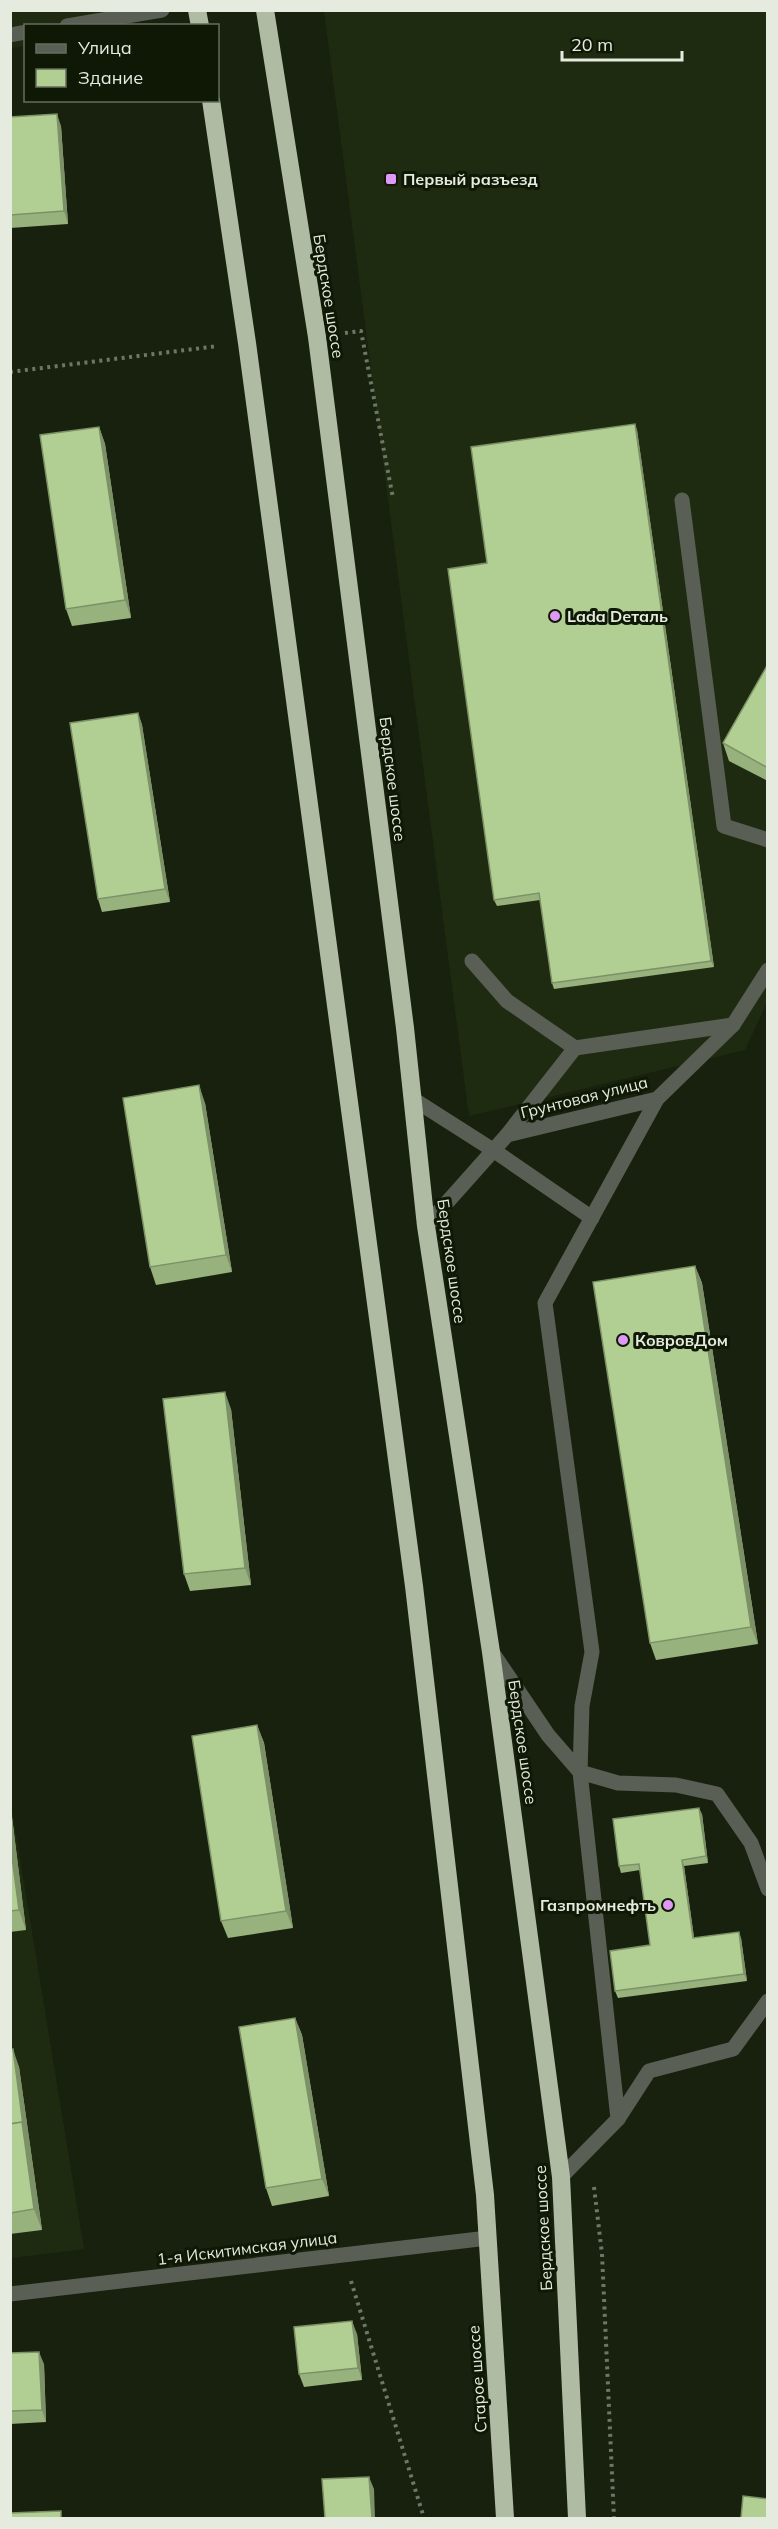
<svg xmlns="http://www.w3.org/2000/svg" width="778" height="2529" font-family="Mulish,sans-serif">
<rect width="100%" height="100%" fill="#18210e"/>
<g fill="#1f2b11">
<path d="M10 11H99L102 25 26 26 25 46 11 48Z"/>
<path d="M324 11H767L768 1000 745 1050 469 1116Z"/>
<path d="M10 1798 84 2249 11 2258H10Z"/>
</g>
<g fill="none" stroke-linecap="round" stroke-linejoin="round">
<g stroke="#6e7766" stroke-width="4" stroke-dasharray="3 4.5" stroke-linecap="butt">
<path d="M345 333 361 331 393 498"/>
<path d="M10 372 218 346"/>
<path d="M594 2187 602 2254 614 2518"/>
<path d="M351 2281 424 2518"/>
</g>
<g stroke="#5a5f55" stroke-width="15">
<path d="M682 500 724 826 768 840"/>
<path d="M472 961 507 1001 575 1048"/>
<path d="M413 1099 493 1150 592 1218"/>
<path d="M657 1099 545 1303 592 1652 582 1706 580 1772 618 1783 676 1785 717 1794 751 1843 768 1889"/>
<path d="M507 1135 575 1048 733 1025"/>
<path d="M492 1652 548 1735 580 1772 618 2119 561 2177"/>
<path d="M618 2119 649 2071 733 2049 768 2001"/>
</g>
<g stroke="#5a5f55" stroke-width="15">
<path d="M67 26 162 10"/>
<path d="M10 35 26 32"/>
<path d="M426 1226 507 1135 657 1099 733 1025 768 970"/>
<path d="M10 2294 488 2238"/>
</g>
<g stroke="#afbca3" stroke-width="18">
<path d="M197 10 200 26"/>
<path d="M265 10 317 337 405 1028 426 1226 491 1652 561 2177 577 2518"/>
<path d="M211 100 247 343 414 1586 485 2195 505 2518"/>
</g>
</g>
<g fill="#98b27e">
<path d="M10 117 61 126 68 224 10 228Z"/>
<path d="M99 427 105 444 131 618 72 626 66 609Z"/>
<path d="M637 430 714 967 554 989 552 983 540 900 497 906 494 900 487 563Z"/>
<path d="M768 664V781L729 761 723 743Z"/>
<path d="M138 713 142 725 170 902 102 912 98 899Z"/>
<path d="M205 1103 232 1272 156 1285 150 1267Z"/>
<path d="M695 1266 702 1283 758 1644 656 1660 650 1643Z"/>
<path d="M231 1409 251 1585 190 1591 184 1574Z"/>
<path d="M257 1725 264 1743 293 1928 228 1938 221 1921Z"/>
<path d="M10 1801 26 1930 10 1932Z"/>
<path d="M702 1814 708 1863 684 1866 694 1938H741L747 1981 618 1998 615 1991 650 1945 640 1870 621 1873 619 1866Z"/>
<path d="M295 2018 302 2035 329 2196 272 2206 266 2188Z"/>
<path d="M10 2050 19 2067 42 2230 10 2234Z"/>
<path d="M357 2334 362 2380 304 2387 299 2374Z"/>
<path d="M10 2353 44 2364 46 2422 10 2424Z"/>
</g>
<g fill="#7c9167">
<path d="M57 114 61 126 68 224 64 211Z"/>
<path d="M635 424 637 430 714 967 711 961Z"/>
<path d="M99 427 105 444 131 618 125 600Z"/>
<path d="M138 713 142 725 170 902 165 889Z"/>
<path d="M199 1085 205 1103 232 1272 226 1255Z"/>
<path d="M695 1266 702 1283 758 1644 751 1627Z"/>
<path d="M225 1392 231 1409 251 1585 245 1568Z"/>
<path d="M257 1725 264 1743 293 1928 286 1911Z"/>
<path d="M10 1801 26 1930 19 1910 10 1842Z"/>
<path d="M699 1808 702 1814 708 1863 706 1856Z"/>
<path d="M682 1860 684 1866 695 1944 693 1938Z"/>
<path d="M739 1932 741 1938 747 1981 744 1974Z"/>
<path d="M295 2018 302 2035 329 2196 322 2179Z"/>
<path d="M13 2049 19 2067 42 2230 34 2209Z"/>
<path d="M352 2321 357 2334 362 2380 358 2368Z"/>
<path d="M39 2352 44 2364 46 2422 42 2410Z"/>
<path d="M369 2477 374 2489 375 2518H372Z"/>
</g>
<g fill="#b1cf93" stroke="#7c9167" stroke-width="1.5">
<path d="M57 114 64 211 10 215V117Z"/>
<path d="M635 424 711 961 552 983 539 893 494 900 448 569 487 563 471 447Z"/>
<path d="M99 427 125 600 66 609 40 435Z"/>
<path d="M768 664V768L723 743Z"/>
<path d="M138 713 165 889 98 899 70 723Z"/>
<path d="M199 1085 226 1255 150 1267 123 1098Z"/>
<path d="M695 1266 751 1627 650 1643 593 1282Z"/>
<path d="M225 1392 245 1568 184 1574 163 1399Z"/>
<path d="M257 1725 286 1911 221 1921 192 1736Z"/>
<path d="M699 1808 706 1856 682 1860 693 1938 739 1932 744 1974 615 1991 610 1951 650 1945 639 1864 619 1866 613 1819Z"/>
<path d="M10 1842 19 1910 10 1911Z"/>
<path d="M295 2018 322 2179 266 2188 239 2027Z"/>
<path d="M13 2049 23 2125 22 2122 10 2124V2050Z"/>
<path d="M22 2122 34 2209 10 2213V2124Z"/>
<path d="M352 2321 358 2368 299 2374 294 2327Z"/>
<path d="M39 2352 42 2410 10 2411V2353Z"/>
<path d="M369 2477 372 2518H325L322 2479Z"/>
<path d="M743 2496 768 2499V2518H741Z"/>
<path d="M61 2511V2518H10V2513Z"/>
</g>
<g fill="#dd99f3" stroke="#0f1805" stroke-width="2">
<rect x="385" y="173" width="12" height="12" rx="3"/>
<circle cx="555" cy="616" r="6"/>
<circle cx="623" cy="1340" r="6"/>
<circle cx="668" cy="1905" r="6"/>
</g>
<g text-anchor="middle" stroke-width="6" stroke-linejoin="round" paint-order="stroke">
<g font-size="16" font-weight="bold" fill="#e5ecdf" stroke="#0f1805" text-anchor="start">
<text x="403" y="185">Первый разъезд</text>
<text x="567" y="622">Lada Dеталь</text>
<text x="635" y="1346">КовровДом</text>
<text x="656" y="1911" text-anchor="end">Газпромнефть</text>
</g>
<g font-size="16" fill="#e5ecdf" stroke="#0f1805">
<text transform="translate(329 296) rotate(81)" y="6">Бердское шоссе</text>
<text transform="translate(393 779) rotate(83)" y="6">Бердское шоссе</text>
<text transform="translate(584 1097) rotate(-14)" y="6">Грунтовая улица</text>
<text transform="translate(452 1261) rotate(82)" y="6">Бердское шоссе</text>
<text transform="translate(523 1742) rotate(82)" y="6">Бердское шоссе</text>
<text transform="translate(543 2228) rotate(-93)" y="6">Бердское шоссе</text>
<text transform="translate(247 2248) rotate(-7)" y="6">1-я Искитимская улица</text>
<text transform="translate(477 2379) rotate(-94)" y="6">Старое шоссе</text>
</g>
</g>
<rect width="778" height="2529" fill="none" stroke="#e5ecdf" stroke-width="24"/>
<rect x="24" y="24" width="195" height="78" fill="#0f1805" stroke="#656d5c" stroke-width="1.5"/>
<rect x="36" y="44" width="30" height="9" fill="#5a5f55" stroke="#656d5c" stroke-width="1.5"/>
<text x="78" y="54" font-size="18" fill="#e5ecdf">Улица</text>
<rect x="36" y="69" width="30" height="18" fill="#b1cf93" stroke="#656d5c" stroke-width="1.5"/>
<text x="78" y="84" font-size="18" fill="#e5ecdf">Здание</text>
<path d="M562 51v9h120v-9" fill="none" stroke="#e5ecdf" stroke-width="3"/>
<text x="571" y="51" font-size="18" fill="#e5ecdf" stroke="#0f1805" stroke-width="4.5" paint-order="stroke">20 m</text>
</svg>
